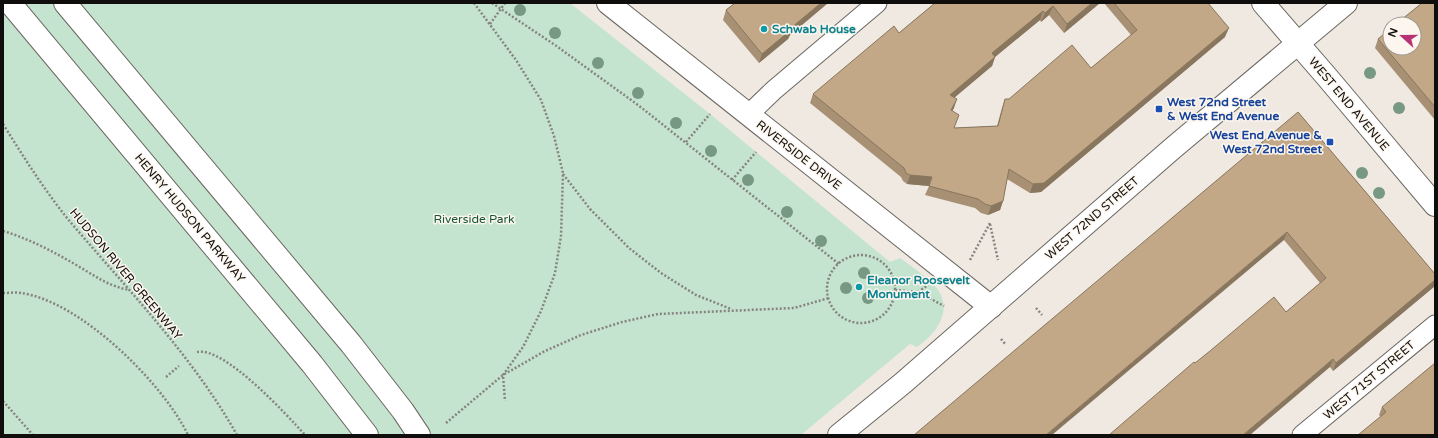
<svg xmlns="http://www.w3.org/2000/svg" width="1438" height="438" font-family="'Varela Round',sans-serif">
<rect width="100%" height="100%" fill="#efe9e2"/>
<path fill="#c4e4d0" d="M3 3H570L710 114 890 262 900 258C911 266 923 274 932 283 956 306 939 332 917 347L910 344 801 435H3Z"/>
<g fill="none" stroke-linecap="round" stroke-linejoin="round">
<defs>
<g id="street">
<path d="M748 115 774 90 877 3"/>
<path d="M1302 435 1435 325"/>
</g>
<g id="secondary">
<path d="M608 3 991 307"/>
<path d="M1263 3 1327 77 1435 205"/>
<path d="M839 435 903 383 1173 148 1346 3"/>
</g>
<g id="highway">
<path d="M10 3 312 364 367 435"/>
<path d="M65 3 351 344 403 411 419 435"/>
</g>
</defs>
<use href="#street" stroke="#6b6660" stroke-width="21"/>
<use href="#secondary" stroke="#6b6660" stroke-width="24"/>
<use href="#highway" stroke="#6b6660" stroke-width="24"/>
<g stroke="#87837f" stroke-width="2.5" stroke-dasharray="2 2" stroke-linecap="butt">
<path d="M474 3 516 60 541 100 554 136 563 173 561 236 555 273 541 311 523 347 503 375 505 401"/>
<path d="M492 3 555 45 638 105 839 264"/>
<path d="M490 24 505 3"/>
<path d="M3 124C25 159 46 193 72 224 130 292 193 357 237 435"/>
<path d="M686 142 710 114"/>
<path d="M563 174 590 209 629 248 661 273 696 295 731 309"/>
<path d="M732 180 756 152"/>
<path d="M990 224 998 260"/>
<path d="M3 231C30 239 54 252 78 266 95 276 110 287 130 290"/>
<circle cx="861" cy="289" r="34"/>
<path d="M970 260 990 223"/>
<path d="M895 290 918 292 944 306"/>
<path d="M918 292 928 285"/>
<path d="M3 293C9 293 15 292 21 293 80 301 163 383 188 435"/>
<path d="M1036 308 1042 315"/>
<path d="M1001 339 1006 345"/>
<path d="M197 352C224 346 287 415 305 435"/>
<path d="M166 377 179 366"/>
<path d="M3 401 33 435"/>
<path d="M446 423 503 375 545 351 581 335 622 322 658 314 794 308 829 298"/>
</g>
<use href="#street" stroke="#fff" stroke-width="19"/>
<use href="#secondary" stroke="#fff" stroke-width="22"/>
<use href="#highway" stroke="#fff" stroke-width="22"/>
</g>
<g fill="#779883">
<circle cx="520" cy="10" r="6"/>
<circle cx="555" cy="33" r="6"/>
<circle cx="598" cy="63" r="6"/>
<circle cx="1370" cy="73" r="6"/>
<circle cx="638" cy="93" r="6"/>
<circle cx="1399" cy="108" r="6"/>
<circle cx="676" cy="123" r="6"/>
<circle cx="711" cy="151" r="6"/>
<circle cx="1362" cy="173" r="6"/>
<circle cx="748" cy="180" r="6"/>
<circle cx="1379" cy="193" r="6"/>
<circle cx="787" cy="212" r="6"/>
<circle cx="821" cy="241" r="6"/>
<circle cx="864" cy="273" r="6"/>
<circle cx="846" cy="288" r="6"/>
<circle cx="868" cy="298" r="6"/>
</g>
<g fill="#a79074">
<path d="M735 3H828L790 35 788 39 759 63 723 20 726 10Z"/>
<path d="M935 3H1100L1064 33 1049 15 1041 22 1040 20 995 57 992 66 954 97V108L952 111 954 128 997 126 1002 108 1005 99H1009L1091 68 1131 35 1104 3H1208L1225 37 1041 192 1030 193 1007 179 1003 201 1000 210 988 215 981 213 975 208 925 195 929 186 907 184 903 181 901 177 810 103 813 94 899 33Z"/>
<path d="M1435 3V120L1375 48 1378 39Z"/>
<path d="M1298 112 1435 274V286L1333 371 1330 367 1195 363 1286 312 1320 283 1284 240Z"/>
<path d="M1382 407 1435 435 1380 416 1379 415Z"/>
</g>
<g fill="#88765e">
<path d="M821 3H828L790 35 788 39 759 63 762 54 791 28Z"/>
<path d="M1092 3H1100L1064 33 1067 24Z"/>
<path d="M1053 6 1049 15 1041 22 1045 13Z"/>
<path d="M1043 11 1040 20 995 57 992 66 947 104 950 95 992 53Z"/>
<path d="M1229 28 1225 37 1041 192 1030 193 1033 184Z"/>
<path d="M957 99 954 108 948 119 951 110Z"/>
<path d="M910 175 932 177 929 186 907 184Z"/>
<path d="M1003 201 1000 210 988 215 991 206Z"/>
<path d="M1287 232 1284 240 1052 435H1046Z"/>
<path d="M1435 280V286L1333 371 1336 363Z"/>
<path d="M1333 359 1330 367 1250 435H1243Z"/>
</g>
<g fill="#c2a887" stroke="#88765e">
<path d="M735 3H821L791 28 792 29 762 54 726 10Z"/>
<path d="M935 3H1092L1067 24 1053 6 1045 13 1043 11 992 53 995 57 950 95 957 99 951 110 959 115 954 128 998 126 1005 99H1009L1072 45 1091 68 1137 30 1114 3H1208L1229 28 1044 183 1033 184 1009 169 1003 201 991 206 985 204 978 199 929 186 932 177 910 175 906 173 904 168 813 94 894 26 899 33Z"/>
<path d="M1422 3H1435V107L1378 39 1390 29V48H1414V24H1396Z"/>
<path d="M1298 112 1435 274V280L1336 363 1333 359 1243 435H1109L1194 362 1195 363 1210 351 1274 297 1286 312 1326 278 1287 232 1046 435H914Z"/>
<path d="M1435 363V435H1358L1386 412 1382 407Z"/>
</g>
<g fill="#0f9aa8" stroke="#fcf6ef" stroke-width="1.5">
<circle cx="764" cy="29" r="4"/>
<circle cx="859" cy="287" r="4"/>
</g>
<g fill="#1a4fb4" stroke="#fcf6ef" stroke-width="1.5">
<rect x="1155" y="105" width="8" height="8" rx="2"/>
<rect x="1326" y="138" width="8" height="8" rx="2"/>
</g>
<g text-anchor="middle" stroke-width="3" stroke-linejoin="round" paint-order="stroke">
<g font-size="12" font-weight="bold" fill="#0d838f" stroke="#fcf6ef" text-anchor="start">
<text x="772" y="33">Schwab House</text>
<text x="867" y="284">Eleanor Roosevelt<tspan x="867" dy="14">Monument</tspan></text>
</g>
<g font-size="12" font-weight="bold" fill="#164399" stroke="#fcf6ef" text-anchor="start">
<text x="1167" y="106">West 72nd Street<tspan x="1167" dy="14">&amp; West End Avenue</tspan></text>
<text x="1322" y="139" text-anchor="end">West End Avenue &amp;<tspan x="1322" dy="14">West 72nd Street</tspan></text>
</g>
<g font-size="12" fill="#100e0c" stroke="#fcf6ef">
<text transform="translate(1349 104) rotate(50)" y="4">WEST END AVENUE</text>
<text transform="translate(799 155) rotate(38)" y="4">RIVERSIDE DRIVE</text>
<text transform="translate(190 218) rotate(50)" y="4">HENRY HUDSON PARKWAY</text>
<text transform="translate(1092 218) rotate(-41)" y="4">WEST 72ND STREET</text>
<text transform="translate(126 274) rotate(50)" y="4">HUDSON RIVER GREENWAY</text>
<text transform="translate(1369 380) rotate(-40)" y="4">WEST 71ST STREET</text>
</g>
<g font-size="12" fill="#145535" stroke="#fcf6ef">
<text x="474" y="223">Riverside Park</text>
</g>
</g>
<rect width="1438" height="438" fill="none" stroke="#100e0c" stroke-width="8"/>
<g transform="translate(1402 36) rotate(291)"><circle r="19" fill="#fcf6ef" stroke="#9e9994"/>
<path d="M0-3L7 15L0 10L-7 15Z" fill="#b83173"/>
<text y="-6" font-size="11" font-weight="bold" text-anchor="middle" fill="#100e0c">N</text>
</g>
</svg>
